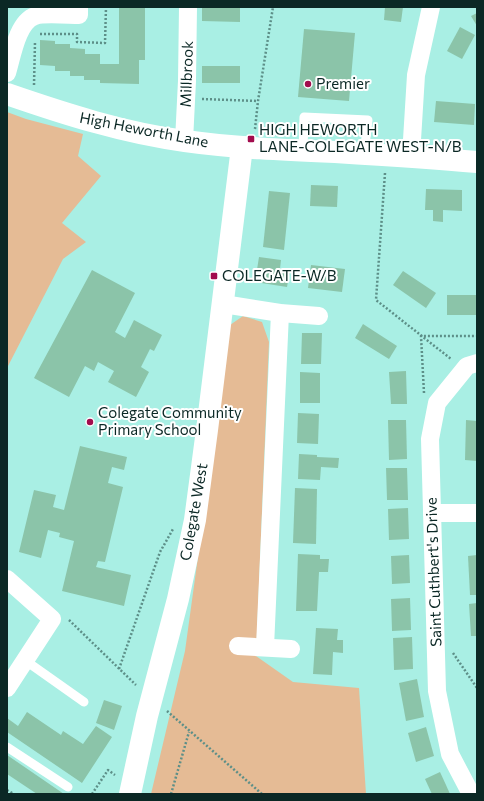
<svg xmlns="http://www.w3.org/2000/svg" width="484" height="801" font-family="Commissioner,sans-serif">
<rect width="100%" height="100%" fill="#a9efe4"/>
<g fill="#e5bb95">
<path d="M7 112 26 119 83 134 78 156 101 176 62 223 86 242 63 259 7 368Z"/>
<path d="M243 316 262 322 269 342 256 656 293 682 359 688 366 794H151L185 651 230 325Z"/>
</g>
<g fill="#8bc4a9">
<path d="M119 7H145V60H139V84L100 83V80H84V76H70V71H55V66L40 65V40L55 41V44H70V48L85 49V54H100V64H119Z"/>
<path d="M202 7H240V22L202 21Z"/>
<path d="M385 7H403L401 22 384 20Z"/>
<path d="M477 13V26L471 16Z"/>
<path d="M460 27 475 35 462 59 447 51Z"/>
<path d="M304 29 355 33 349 101 298 97Z"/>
<rect x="202" y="66" width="38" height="17"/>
<path d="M436 101 475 104 474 125 434 122Z"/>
<path d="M311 185 338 186 337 207 310 206Z"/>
<path d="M426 189 462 190V211L443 210V222L433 221V210H425Z"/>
<path d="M269 191 290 193 284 250 263 247Z"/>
<path d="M259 257 281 260 280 269 290 270 287 287 255 282Z"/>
<path d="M311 265 345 269 342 292 308 288Z"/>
<path d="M92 270 135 293 115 332 125 338 134 320 162 335 154 351 150 349 141 367 149 372 136 397 108 382 114 371 98 362 94 371 85 366 69 397 34 378Z"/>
<path d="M403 271 436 293 426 308 393 285Z"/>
<rect x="447" y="295" width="30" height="20"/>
<path d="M363 324 397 346 389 359 355 338Z"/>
<path d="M302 333H322L321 364H301Z"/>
<path d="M406 371 407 404H391L389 372Z"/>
<path d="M300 372 320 373V403H300Z"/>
<path d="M298 413 319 414 318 444 297 443Z"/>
<path d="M388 420H406L407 459 389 460Z"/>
<path d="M466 420 477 421V461L465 460Z"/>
<path d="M80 446 127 457 124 470 112 467 108 483 123 487 105 562 98 561 96 567 131 575 124 606 62 591 74 541 59 537 60 533 48 530 41 558 19 552 34 490 56 495 53 507 64 510Z"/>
<path d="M299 454 317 455V457L339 458 338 468 321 467 320 480 298 479Z"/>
<path d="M386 468H407L408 500H387Z"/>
<path d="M295 488 317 489 316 544 293 543Z"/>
<path d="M408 508 409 539 389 540 388 509Z"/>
<path d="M298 554 320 555V559H329L328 572H319L317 611H296Z"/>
<path d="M409 555 410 583 392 584 391 556Z"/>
<path d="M477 555V595H470L468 556Z"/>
<path d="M410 598 411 630 392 631 391 599Z"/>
<path d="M477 603V636H471L469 604Z"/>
<path d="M316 628 338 629 337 640H343V653L333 652 332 675 313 674Z"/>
<path d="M412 637 413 669 394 670 393 638Z"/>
<path d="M417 679 424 717 406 721 399 683Z"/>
<path d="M104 700 122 706 114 730 96 723Z"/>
<path d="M27 712 61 735 63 731 83 744 96 726 112 737 82 783 7 732V718L18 726Z"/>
<path d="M426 727 434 756 416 762 408 733Z"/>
<path d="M7 755 64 794H37L7 774Z"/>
<path d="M440 772 446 785 450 794H432L431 792 425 779Z"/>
</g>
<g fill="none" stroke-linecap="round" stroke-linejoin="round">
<g stroke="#5d8f88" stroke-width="2.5" stroke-dasharray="2 2" stroke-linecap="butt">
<path d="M40 34H77V42L105 43 106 7"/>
<path d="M34 85 35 42"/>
<path d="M202 99 258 101"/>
<path d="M255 129 258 101 273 7"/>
<path d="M385 173 376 300 451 359"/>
<path d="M424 393 421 336H477"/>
<path d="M69 620 136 685"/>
<path d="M453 653 477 688"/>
<path d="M119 669 160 552 173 529"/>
<path d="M167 711 262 794"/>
<path d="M7 790 14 794"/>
<path d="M92 794 108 770 115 775"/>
<path d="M171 794 189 732"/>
</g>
<g stroke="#fff" stroke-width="9">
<path d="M303 151 304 117 368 120 364 154"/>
<path d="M26 661 84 702"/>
<path d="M7 747 68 787"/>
</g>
<g stroke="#fff" stroke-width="18">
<path d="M7 73C12 57 17 22 35 16 42 13 69 15 79 15V7"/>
<path d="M184 141 187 81 188 7"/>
<path d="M411 156 416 75 431 7"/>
<path d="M223 304 280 313 319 316"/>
<path d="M432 513H477"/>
<path d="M7 579 52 619 7 688"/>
<path d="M238 646 291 649"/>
<path d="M265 647 280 313"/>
<path d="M471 794 450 754 437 691 430 439 437 403 467 366 477 363"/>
</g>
<g stroke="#fff" stroke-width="22">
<path d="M7 94C65 114 124 133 185 141 235 148 285 150 335 152 383 155 430 158 477 162"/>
<path d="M130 794 147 716 178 599 195 520 207 430 242 147"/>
</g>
</g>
<g fill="#a20c4d" stroke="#fff" stroke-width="1.5">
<circle cx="308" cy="84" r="4"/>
<rect x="247" y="135" width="8" height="8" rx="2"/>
<rect x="210" y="272" width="8" height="8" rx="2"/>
<circle cx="90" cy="422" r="4"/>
</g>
<g text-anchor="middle" stroke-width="4" stroke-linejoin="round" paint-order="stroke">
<g font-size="15" fill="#0b2825" stroke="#fff">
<text transform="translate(187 74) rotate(-88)" y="5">Millbrook</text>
<text transform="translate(144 130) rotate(11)" y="5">High Heworth Lane</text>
<text transform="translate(194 512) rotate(-80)" y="5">Colegate West</text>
<text transform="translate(434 572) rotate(-92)" y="5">Saint Cuthbert's Drive</text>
</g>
<g font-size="15" fill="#0b2825" stroke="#fff" text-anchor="start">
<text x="316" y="89">Premier</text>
<text x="259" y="135">HIGH HEWORTH<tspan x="259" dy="17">LANE-COLEGATE WEST-N/B</tspan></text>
<text x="222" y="281">COLEGATE-W/B</text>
<text x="98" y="418">Colegate Community<tspan x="98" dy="17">Primary School</tspan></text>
</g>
</g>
<rect width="484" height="801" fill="none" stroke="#0b2825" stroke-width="16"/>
</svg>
